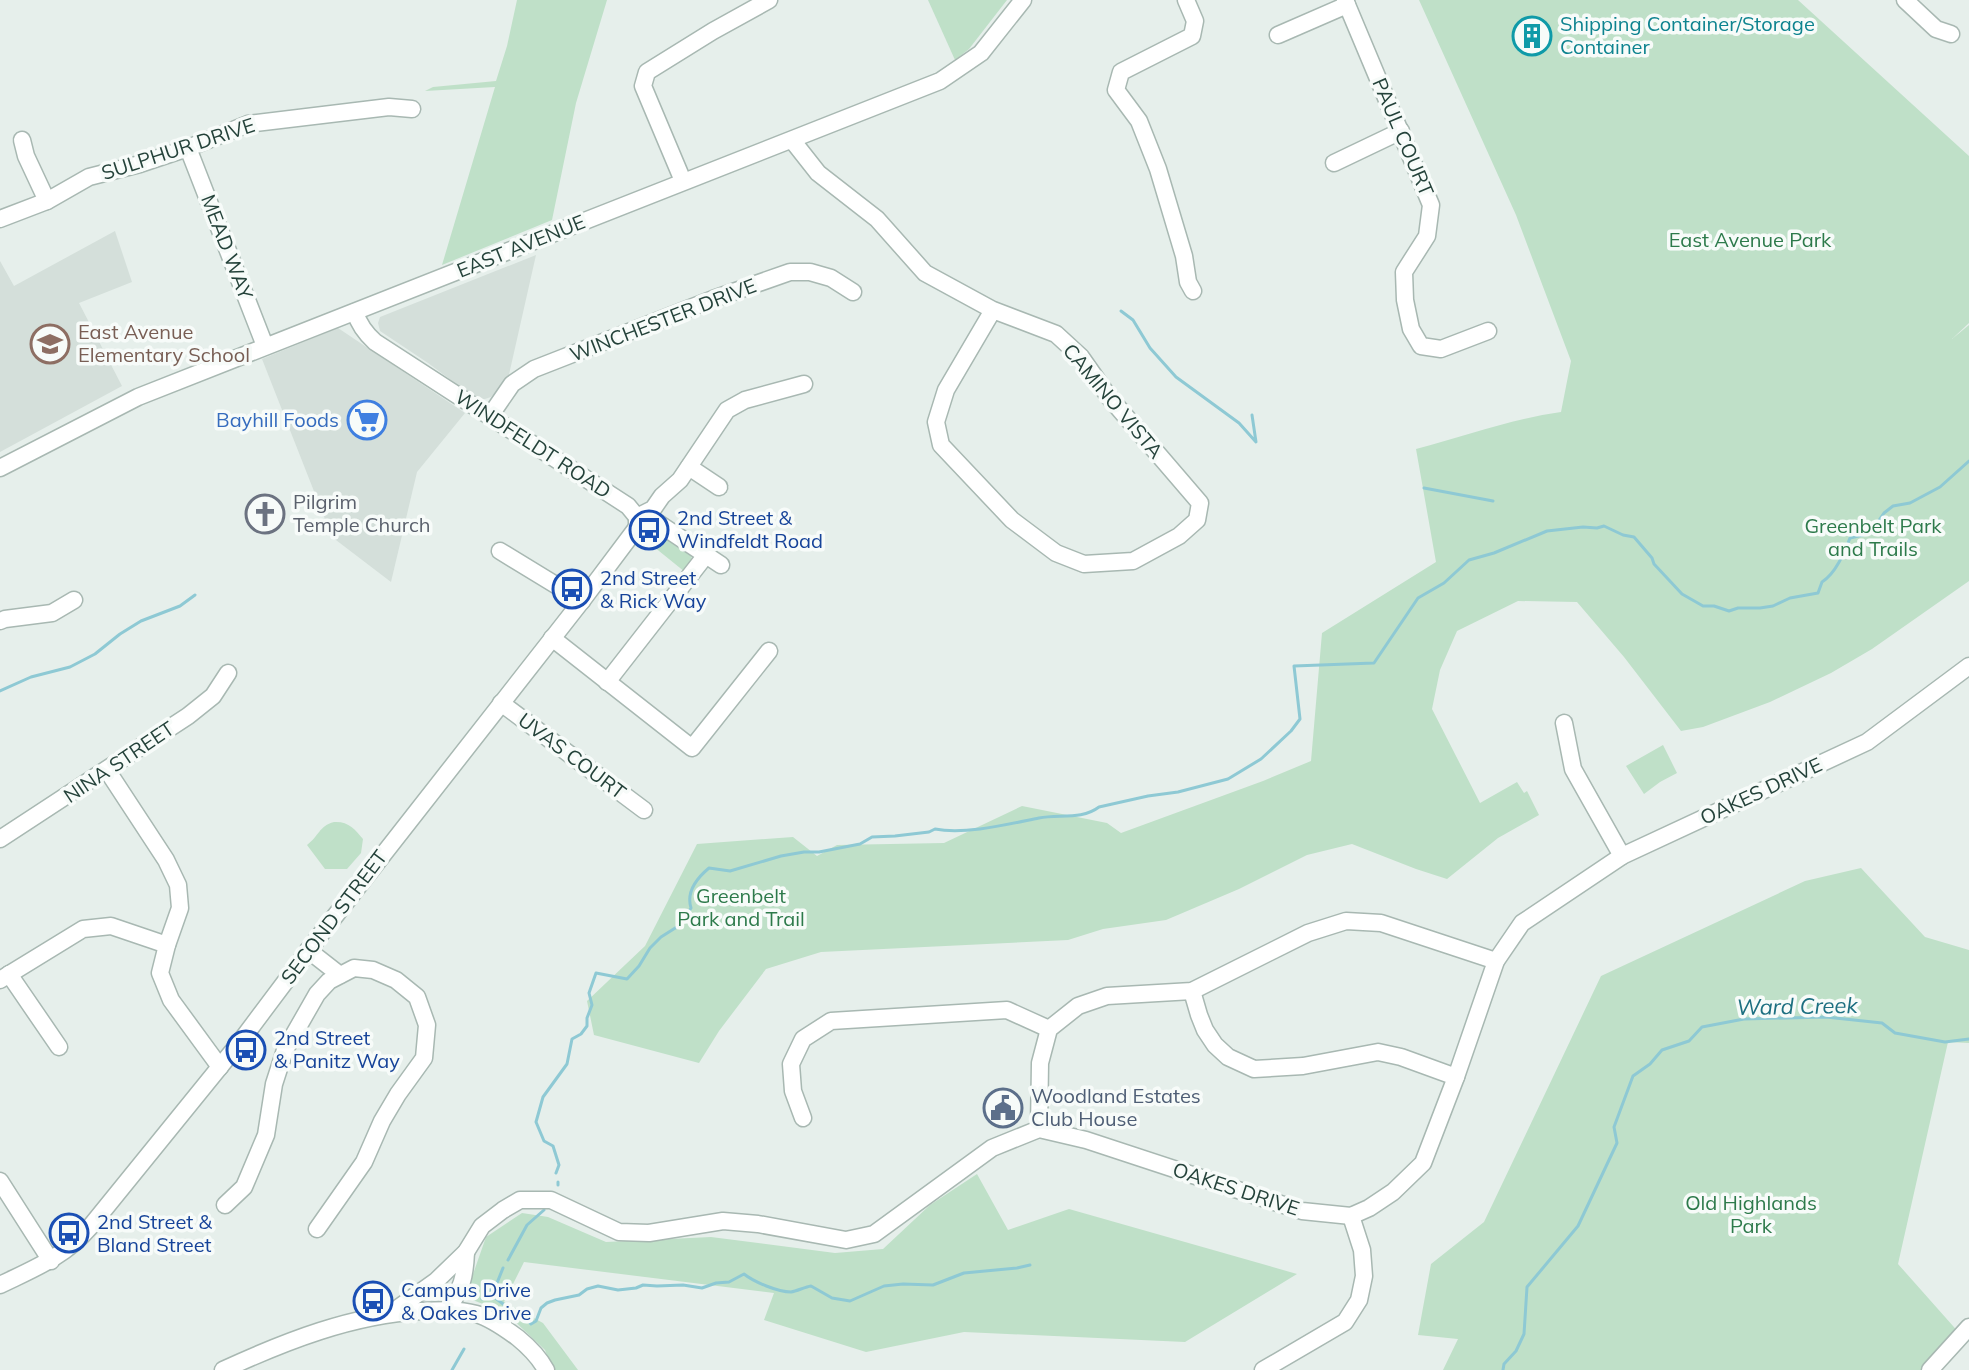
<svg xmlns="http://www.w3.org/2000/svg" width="1969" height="1370" font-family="Mulish,sans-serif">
<rect width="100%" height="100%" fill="#e6efeb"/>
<g fill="#d4dfda">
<path d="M115 231 132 282 79 303 122 386 0 452V261L14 286Z"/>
<path d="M536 255 508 379 491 397 479 401 428 363 380 331 378 323 380 317Z"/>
<path d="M338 328 465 413 417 472 391 582 332 537 262 359Z"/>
</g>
<g fill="#bfe0c8">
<path d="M517 0H607L576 103 552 220 442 265 495 87 425 91 433 87 496 81 507 46Z"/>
<path d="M928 0H1007L969 49 955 60Z"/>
<path d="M1419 0H1798L1969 156V323L1952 339 1969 325V581L1872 649 1831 673 1770 702 1703 727 1681 731 1624 657 1577 602 1518 601 1457 631 1440 670 1432 709 1480 803 1517 782 1524 793 1527 791 1539 815 1498 838 1447 879 1416 869 1352 844 1307 855 1239 889 1166 920 1103 929 1068 940 821 952 766 969 719 1031 699 1063 594 1035 587 1001 645 946 697 844 793 837 817 856 837 845 944 843 1022 806 1107 823 1121 833 1263 781 1311 761 1322 633 1436 562 1416 449C1465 436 1511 419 1561 412L1571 361 1516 215Z"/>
<path d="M654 527 690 552C694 560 690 566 685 572L643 538 650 528Z"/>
<path d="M1663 745 1677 773 1660 782 1644 794 1626 766Z"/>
<path d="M334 822C348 821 355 829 363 839L361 853 347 869H325L307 845C319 836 319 826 334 822Z"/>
<path d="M1861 868 1925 937 1969 950V1043L1948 1042 1898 1264 1961 1335 1931 1370H1443L1458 1339 1418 1335 1431 1264 1484 1222 1601 976 1805 881Z"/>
<path d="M977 1174 1008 1230 1069 1209 1297 1274 1185 1342 964 1332 866 1352 764 1320 774 1293 524 1262 504 1302 543 1323 578 1370H552L545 1350 506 1313 465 1297 486 1237 522 1213 548 1217 606 1242 711 1237 835 1253 883 1249 930 1205Z"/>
</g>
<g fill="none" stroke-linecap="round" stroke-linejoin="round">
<g stroke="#8ec9d4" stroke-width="3">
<path d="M1121 311 1133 320 1150 348 1176 377 1239 423 1256 442 1252 415"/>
<path d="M1424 488 1493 501"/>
<path d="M0 691 31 677 70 667 95 654 120 634 141 621 180 606 195 595"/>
<path d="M556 1173 559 1165 553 1146 544 1141 536 1122 543 1097 567 1064 572 1039 581 1034 587 1026V1018L592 1005 589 993 596 973 627 979 639 966 650 948 661 937 680 925 691 908C686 892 697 878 709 868L730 871 781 856 804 852H819L860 844 872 837 895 836 929 832 935 829C965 835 1009 824 1039 818 1059 814 1082 820 1099 807L1148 796 1178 792 1228 779 1261 759 1291 731 1300 719 1294 666 1374 663 1418 598 1444 583 1469 560 1494 553 1547 531 1583 527 1597 528 1604 526 1623 535 1634 537 1652 558 1654 564 1682 594 1703 606H1714L1729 611 1738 608H1760L1773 606 1790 598 1818 593 1822 582C1836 573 1844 553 1850 538L1863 535 1873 529 1884 513 1893 506 1910 503 1940 487 1969 461"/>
<path d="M558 1182V1185"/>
<path d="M508 1260 527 1225 544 1210"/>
<path d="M489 1293 507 1307"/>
<path d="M482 1299 497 1283 503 1268"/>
<path d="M523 1314 531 1324 536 1321 541 1308 547 1303 555 1300 579 1295 587 1289 598 1286 618 1290 636 1288 643 1285 657 1286 683 1285 702 1288 716 1283 729 1282 744 1274C754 1282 778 1292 791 1292 797 1291 805 1287 811 1286L832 1298 850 1301 884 1286 903 1284 933 1285 964 1273 1017 1268 1030 1265"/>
<path d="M452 1370 464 1349"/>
<path d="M1503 1370 1504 1364 1516 1351 1524 1334 1527 1287 1578 1226 1617 1143 1614 1127 1633 1076 1650 1064 1662 1050 1689 1041 1702 1027 1744 1019 1826 1017 1882 1023 1895 1033 1945 1042 1969 1039"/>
</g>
<defs>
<g id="minor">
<path d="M1186 0 1195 21 1192 36 1121 72 1116 90 1139 121 1158 169 1184 256 1188 282 1193 291"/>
<path d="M1345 0 1431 205 1427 236 1404 272 1405 300 1411 329 1421 346 1441 349 1488 331"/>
<path d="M1905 0 1936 29 1951 34"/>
<path d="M1278 35 1347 5"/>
<path d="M22 140 26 156 47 201"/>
<path d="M792 140 818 173 877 219 925 273 993 310 1056 334 1081 357 1109 397 1200 503 1197 520 1179 536 1133 561 1084 564 1056 553 1012 520 941 445 936 422 946 390 993 310"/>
<path d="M188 148 265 346"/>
<path d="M1334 163 1401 131"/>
<path d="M683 181 643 86 647 72 713 31 769 0"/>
<path d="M0 219 47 201 89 177 140 164 188 148 248 124 389 107 412 109"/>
<path d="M355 312C359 325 365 333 375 342L628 506 637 517 655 521 721 565"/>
<path d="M490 416 512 384 534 369 713 299 790 272H810L831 278 853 292"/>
<path d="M689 467 719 487"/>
<path d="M0 468 138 397 940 81 981 53 1023 0"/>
<path d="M637 517 653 509 662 496 680 480 727 410 745 400 804 384"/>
<path d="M500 551 582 601"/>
<path d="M0 621 5 619 52 613 74 600"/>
<path d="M552 638 692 748 769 651"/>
<path d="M607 682 706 555"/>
<path d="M501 703 644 810"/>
<path d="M1564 723 1573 769 1622 856"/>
<path d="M107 770 166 860 178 885 180 908 167 945 160 973 171 1000 220 1067"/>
<path d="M0 839 188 716 213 696 228 673"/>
<path d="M308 950 340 975"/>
<path d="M9 974 59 1047"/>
<path d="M0 980 83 929 111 926 167 945"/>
<path d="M1192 991 1199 1015 1205 1030 1215 1045 1228 1057 1254 1069 1303 1066 1378 1052 1401 1057 1456 1077"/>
<path d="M803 1118 793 1091 791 1064 803 1039 831 1021 1007 1010 1049 1029"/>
<path d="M1039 1129 1040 1063 1049 1029 1078 1006 1107 996 1192 991 1308 933 1346 921 1381 923 1496 961"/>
<path d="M0 1181 51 1261"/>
<path d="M225 1205 244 1187 266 1135 274 1084 285 1050 317 994 329 981 354 968 373 970 396 980 417 997 427 1025 424 1058 398 1094 382 1121 364 1162 317 1229"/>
<path d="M0 1285C35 1268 64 1257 90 1227L240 1042 321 934 584 598 635 530 637 526V517"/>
<path d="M447 1310C462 1289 465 1277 466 1252"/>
<path d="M391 1313 436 1281 466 1252 482 1226 503 1210 520 1200H551L619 1232 649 1233 723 1221 758 1224 846 1240 874 1234 992 1148 1039 1129 1086 1140 1302 1211 1351 1216 1369 1208 1393 1192 1423 1163 1456 1077 1496 961 1522 923 1622 856 1867 742 1969 666"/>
<path d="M223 1370C286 1341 352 1315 421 1311 439 1310 458 1309 476 1314 491 1318 506 1329 518 1338 529 1347 539 1357 546 1370"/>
<path d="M1263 1370 1345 1322 1359 1300 1364 1276 1362 1250 1351 1216"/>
<path d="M1930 1370 1969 1327"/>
</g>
</defs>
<use href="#minor" stroke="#a8b8b2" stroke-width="19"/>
<use href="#minor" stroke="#fff" stroke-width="16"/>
</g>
<defs>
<symbol id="building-ring" viewBox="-11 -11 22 22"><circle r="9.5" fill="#f7fbf9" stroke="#0f9aa8" stroke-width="1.5"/><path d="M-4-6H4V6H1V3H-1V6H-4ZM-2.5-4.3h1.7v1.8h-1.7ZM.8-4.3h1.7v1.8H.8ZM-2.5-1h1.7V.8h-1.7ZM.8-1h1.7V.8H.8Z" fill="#0f9aa8"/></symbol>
<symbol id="school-ring" viewBox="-11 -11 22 22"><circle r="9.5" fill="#f7fbf9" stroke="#8d6e63" stroke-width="1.5"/><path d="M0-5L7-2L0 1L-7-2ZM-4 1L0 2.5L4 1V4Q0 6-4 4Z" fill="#8d6e63"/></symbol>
<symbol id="supermarket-ring" viewBox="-11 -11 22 22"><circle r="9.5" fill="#f7fbf9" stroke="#3f7fe0" stroke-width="1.5"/><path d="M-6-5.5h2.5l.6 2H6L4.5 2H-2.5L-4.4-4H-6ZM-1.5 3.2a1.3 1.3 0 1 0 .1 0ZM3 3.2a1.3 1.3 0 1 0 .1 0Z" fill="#3f7fe0"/></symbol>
<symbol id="church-ring" viewBox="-11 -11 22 22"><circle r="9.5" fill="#f7fbf9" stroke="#6b7280" stroke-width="1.5"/><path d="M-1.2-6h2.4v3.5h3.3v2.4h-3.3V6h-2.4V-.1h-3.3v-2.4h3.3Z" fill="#6b7280"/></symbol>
<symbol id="bus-ring" viewBox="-11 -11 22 22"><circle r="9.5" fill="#f7fbf9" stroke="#1a4fb4" stroke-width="1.5"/><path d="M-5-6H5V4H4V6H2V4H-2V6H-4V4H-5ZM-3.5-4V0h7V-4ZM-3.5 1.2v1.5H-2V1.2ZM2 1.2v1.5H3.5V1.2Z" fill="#1a4fb4"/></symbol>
<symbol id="civic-ring" viewBox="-11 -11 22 22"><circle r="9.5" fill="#f7fbf9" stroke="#5c6f8a" stroke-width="1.5"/><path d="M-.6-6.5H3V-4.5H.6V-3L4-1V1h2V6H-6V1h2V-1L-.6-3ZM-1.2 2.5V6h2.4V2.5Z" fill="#5c6f8a"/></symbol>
</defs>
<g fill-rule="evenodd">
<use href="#building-ring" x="1510" y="14" width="44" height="44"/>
<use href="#school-ring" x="28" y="322" width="44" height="44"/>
<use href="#supermarket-ring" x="345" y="398" width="44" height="44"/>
<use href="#church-ring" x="243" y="492" width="44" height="44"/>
<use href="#bus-ring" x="627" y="508" width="44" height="44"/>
<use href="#bus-ring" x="550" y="567" width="44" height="44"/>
<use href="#bus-ring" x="224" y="1028" width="44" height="44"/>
<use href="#civic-ring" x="981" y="1086" width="44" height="44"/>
<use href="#bus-ring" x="47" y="1211" width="44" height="44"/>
<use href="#bus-ring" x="351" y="1279" width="44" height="44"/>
</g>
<g text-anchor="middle" stroke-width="7" stroke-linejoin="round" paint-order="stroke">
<g font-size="20" fill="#0d838f" stroke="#f7fbf9" text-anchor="start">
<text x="1560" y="31">Shipping Container/Storage<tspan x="1560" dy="23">Container</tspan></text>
</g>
<g font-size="20" fill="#24423a" stroke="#f7fbf9">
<text transform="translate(1403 137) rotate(67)" y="7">PAUL COURT</text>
<text transform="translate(178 149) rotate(-18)" y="7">SULPHUR DRIVE</text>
<text transform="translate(521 246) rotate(-22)" y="7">EAST AVENUE</text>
<text transform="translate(227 247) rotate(69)" y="7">MEAD WAY</text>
<text transform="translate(663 320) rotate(-21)" y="7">WINCHESTER DRIVE</text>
<text transform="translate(1113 401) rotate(50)" y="7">CAMINO VISTA</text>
<text transform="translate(533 444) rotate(33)" y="7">WINDFELDT ROAD</text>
<text transform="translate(572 756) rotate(37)" y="7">UVAS COURT</text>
<text transform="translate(119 762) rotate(-34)" y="7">NINA STREET</text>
<text transform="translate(1761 791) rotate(-25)" y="7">OAKES DRIVE</text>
<text transform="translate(334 917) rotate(-53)" y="7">SECOND STREET</text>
<text transform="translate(1236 1189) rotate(18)" y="7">OAKES DRIVE</text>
</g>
<g font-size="20" fill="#2d7a4b" stroke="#f7fbf9">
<text x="1750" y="247">East Avenue Park</text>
<text x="1873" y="533">Greenbelt Park<tspan x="1873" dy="23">and Trails</tspan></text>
<text x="741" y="903">Greenbelt<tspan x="741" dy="23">Park and Trail</tspan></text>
<text x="1751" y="1210">Old Highlands<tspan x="1751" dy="23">Park</tspan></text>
</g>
<g font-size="20" fill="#785e54" stroke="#f7fbf9" text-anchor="start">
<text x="78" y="339">East Avenue<tspan x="78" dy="23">Elementary School</tspan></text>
</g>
<g font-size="20" fill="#366cbe" stroke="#f7fbf9" text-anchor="end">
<text x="339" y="427">Bayhill Foods</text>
</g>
<g font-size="20" fill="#5b616d" stroke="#f7fbf9" text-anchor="start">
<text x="293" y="509">Pilgrim<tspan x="293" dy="23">Temple Church</tspan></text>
</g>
<g font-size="20" fill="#164399" stroke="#f7fbf9" text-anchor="start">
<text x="677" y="525">2nd Street &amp;<tspan x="677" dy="23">Windfeldt Road</tspan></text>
<text x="600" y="585">2nd Street<tspan x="600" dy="23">&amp; Rick Way</tspan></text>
<text x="274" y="1045">2nd Street<tspan x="274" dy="23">&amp; Panitz Way</tspan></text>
<text x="97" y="1229">2nd Street &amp;<tspan x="97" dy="23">Bland Street</tspan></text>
<text x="401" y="1297">Campus Drive<tspan x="401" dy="23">&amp; Oakes Drive</tspan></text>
</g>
<g font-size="20" fill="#4e5e75" stroke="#f7fbf9" text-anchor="start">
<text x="1031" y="1103">Woodland Estates<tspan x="1031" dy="23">Club House</tspan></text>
</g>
<g font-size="22" font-style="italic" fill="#1c6f80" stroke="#f7fbf9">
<text transform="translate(1797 1006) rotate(-1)" y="8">Ward Creek</text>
</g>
</g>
</svg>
